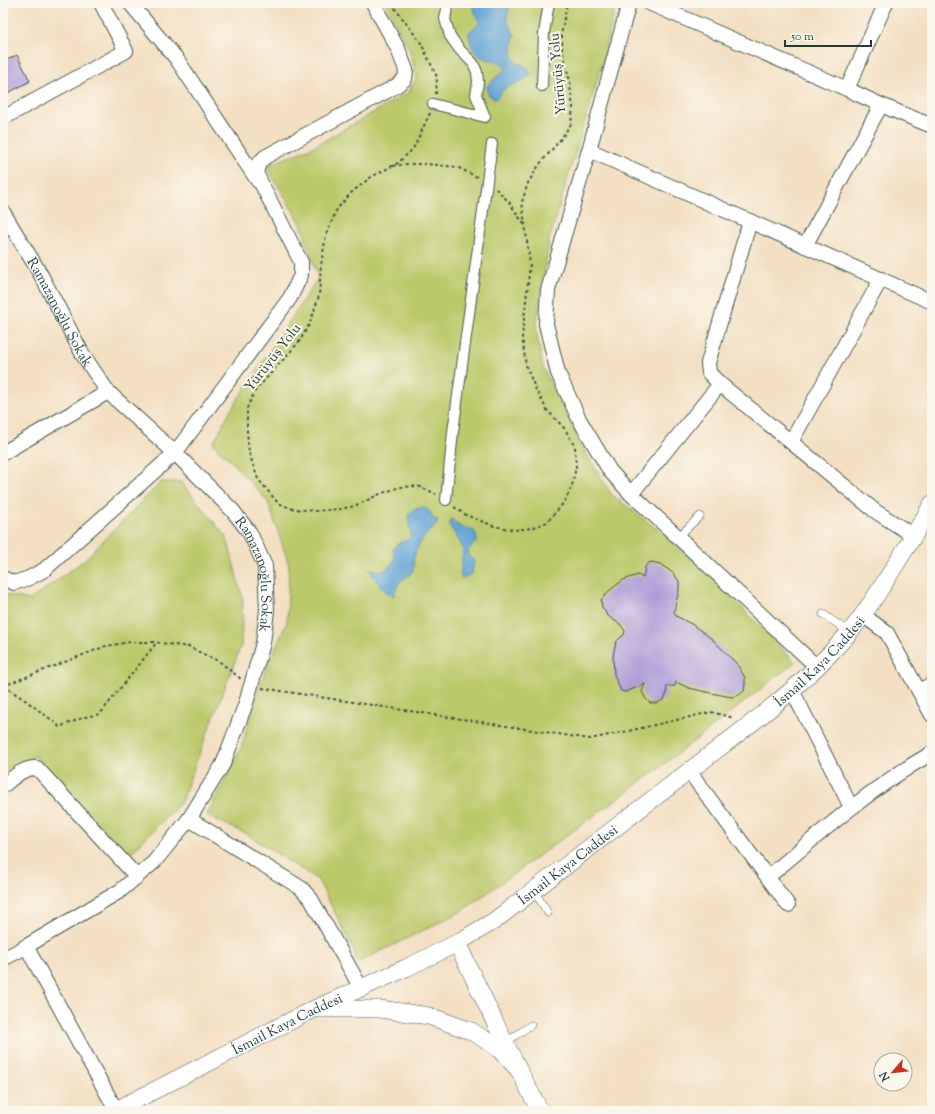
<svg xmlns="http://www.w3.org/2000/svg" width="935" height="1114" font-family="'Sorts Mill Goudy',serif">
<rect width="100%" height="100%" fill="#fbf7ec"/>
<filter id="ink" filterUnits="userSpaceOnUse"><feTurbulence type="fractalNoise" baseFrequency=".025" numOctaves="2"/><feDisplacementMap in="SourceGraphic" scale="8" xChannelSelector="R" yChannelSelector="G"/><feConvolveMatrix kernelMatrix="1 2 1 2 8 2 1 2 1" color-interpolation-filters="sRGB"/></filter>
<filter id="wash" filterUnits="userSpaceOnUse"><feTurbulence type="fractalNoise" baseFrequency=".012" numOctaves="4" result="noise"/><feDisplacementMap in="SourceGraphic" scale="16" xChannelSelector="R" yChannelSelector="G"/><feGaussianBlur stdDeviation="0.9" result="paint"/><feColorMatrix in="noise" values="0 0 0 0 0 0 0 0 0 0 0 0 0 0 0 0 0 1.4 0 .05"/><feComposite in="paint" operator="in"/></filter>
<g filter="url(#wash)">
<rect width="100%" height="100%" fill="#f3dfc2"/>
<g fill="#bcc96a" stroke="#6e834f">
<path d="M385 3H616L603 61 549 240 536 329 543 368 587 455 612 495 666 536 704 569 795 662 710 729 627 792 462 911 357 963 353 948 318 880 248 835 207 815 241 748 260 684 287 622 289 565 268 502 232 462 213 444 227 416 318 278 301 224 266 166 313 147 409 92 417 77 410 51Z"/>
<path d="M161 482H181L227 538 243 600 241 646 180 804 128 856 35 756 3 776V594L30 600 83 561Z"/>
</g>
<g fill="#61a3d5" stroke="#407084">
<path d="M470 3H510L507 19 515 36C512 46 510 53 516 63L521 64 528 68 531 75 524 80 505 88 496 99 492 98 488 94 487 86 506 68C494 56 495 63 483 58 472 54 469 42 469 32L479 24 478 18Z"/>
<path d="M424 507 430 512 433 519H437V525C426 533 418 543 414 557 413 562 415 568 412 572 410 576 405 577 402 580 398 584 395 590 394 596 382 592 375 579 369 568 383 574 387 571 395 559L393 550 397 544 409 539 411 533 409 524 408 515 415 509Z"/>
<path d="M451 518C453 520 455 523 458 525 469 532 475 523 477 541L468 551 469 556 474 561 472 574 462 578 460 576 463 550 460 542 449 525Z"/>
</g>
<g id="blocks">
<g fill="#af9dd7">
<path d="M17 55 30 81 8 93 3 84V62Z"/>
<path d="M652 562 660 564 673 573 679 581V590L674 611 676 616 693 625 712 639 737 664 745 678V685L744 691 739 695 732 697 711 693 689 688 676 682 675 686H667L666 696 663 700 657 703H650L646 699 642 692 645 684 626 692 621 691 614 675 613 656 616 642 621 637 624 635 625 631 620 624 612 619 607 615 602 607 601 600 609 591 623 580 638 575 643 578 645 567 648 563Z"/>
</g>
</g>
</g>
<g filter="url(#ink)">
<use href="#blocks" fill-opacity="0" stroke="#3f5549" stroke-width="1"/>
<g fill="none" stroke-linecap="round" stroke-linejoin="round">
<defs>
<g id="service">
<path d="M678 537 700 516"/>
<path d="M823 614 849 632"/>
<path d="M534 891 548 913"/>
<path d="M505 1043 531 1025"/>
</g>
<g id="pedestrian">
<path d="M542 86 544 33 549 3"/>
<path d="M433 104 485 117 476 95 478 82 477 72 473 63 460 50 450 36 445 19 448 3"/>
<path d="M446 500 453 432 492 144"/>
</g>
<g id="minor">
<path d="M130 3 176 58 258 181"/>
<path d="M629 3 589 150 548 290 546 324 558 373 579 419 610 471 631 494 678 537 817 667"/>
<path d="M649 3 847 89 881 105 932 126"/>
<path d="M847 89 886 3"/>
<path d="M3 118 126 51 101 3"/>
<path d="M589 150 932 302"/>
<path id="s1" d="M3 212 41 275 83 355 108 392 175 453 233 511 250 533 265 566 267 610 263 643 246 703 223 764 189 819 154 862 120 891 20 950 3 959"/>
<path d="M750 221 708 363 709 373 720 384 875 511 914 536"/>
<path d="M805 246 881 105"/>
<path d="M791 442 881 279"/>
<path d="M3 453 108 392"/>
<path d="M631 494 720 384"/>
<path d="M3 578 14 583 29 578 44 570 175 453 290 298 301 275V262L256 173 259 163 265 157 396 86 405 79 406 70 398 49 373 3"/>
<path d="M863 615 887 633 932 715"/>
<path d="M792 690 851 807"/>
<path d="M919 691 932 684"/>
<path d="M689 771 788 905"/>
<path d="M3 786C13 778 23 767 37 768L137 877"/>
<path d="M189 819 301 888 311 899 361 988"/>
<path d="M768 877C820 833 872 787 932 753"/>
<path d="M26 946 116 1110"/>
</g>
<g id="tertiary">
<path d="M457 943 505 1043 540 1111"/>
<path d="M319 1009H380L429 1016 471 1031 498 1048 518 1069"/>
<path id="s2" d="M114 1111 312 1010 406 968 457 943 494 921 753 722C788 695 820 666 849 633 865 614 878 593 891 572 905 550 919 528 932 504"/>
</g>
</defs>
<use href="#service" stroke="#3f5549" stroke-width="8"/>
<use href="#pedestrian" stroke="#3f5549" stroke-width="12"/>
<use href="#minor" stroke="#3f5549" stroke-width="16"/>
<use href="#tertiary" stroke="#3f5549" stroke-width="18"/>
<g stroke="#3f5549" stroke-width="2" stroke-dasharray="3 3" stroke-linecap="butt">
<path d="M391 3 421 43 437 77 436 94"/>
<path d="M430 113 413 149 398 163 371 177 351 193 337 209 326 235 321 265 319 296 310 323 299 342 255 391 247 408V431L249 453 258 479 278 503 293 509 316 511 340 509 355 506 380 494 400 487 418 486 436 494"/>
<path d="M393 166 406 164H427L457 167 477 177"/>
<path d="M496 189 509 202 525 226"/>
<path d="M454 507 466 515 494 526 514 530 532 528 547 522 556 512 565 501 572 486 576 467 575 447 565 429 547 410 536 390 526 366 522 337 530 264 522 202 528 183 539 165 560 140 571 124 573 107 569 78 562 49V30L567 3"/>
<path d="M3 686 106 646 131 642H154L189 647 220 662 241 679"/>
<path d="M4 686 25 700 57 724 59 727 85 717 100 714 157 642"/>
<path d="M262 688 590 739 633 730 711 712 734 718"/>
</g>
<use href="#service" stroke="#fff" stroke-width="7"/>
<use href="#pedestrian" stroke="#fff" stroke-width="10"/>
<use href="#minor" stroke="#fff" stroke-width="14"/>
<use href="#tertiary" stroke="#fff" stroke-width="17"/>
</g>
</g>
<g text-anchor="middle" stroke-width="4" stroke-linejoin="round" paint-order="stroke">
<g font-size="14" fill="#1f3d34" stroke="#fbf7ec">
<text transform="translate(557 74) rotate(-95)" y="5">Yürüyüş Yolu</text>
<text dy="5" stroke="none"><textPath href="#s1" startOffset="115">Ramazanoğlu Sokak</textPath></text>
<text transform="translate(272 357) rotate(-52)" y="5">Yürüyüş Yolu</text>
<text dy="5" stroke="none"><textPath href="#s1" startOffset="451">Ramazanoğlu Sokak</textPath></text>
<text dy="5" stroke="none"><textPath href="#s2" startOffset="842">İsmail Kaya Caddesi</textPath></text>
<text dy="5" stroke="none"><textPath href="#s2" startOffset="518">İsmail Kaya Caddesi</textPath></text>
<text dy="5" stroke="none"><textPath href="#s2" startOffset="194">İsmail Kaya Caddesi</textPath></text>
</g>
</g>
<rect width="935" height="1114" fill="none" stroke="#fbf7ec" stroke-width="16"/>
<g transform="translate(893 1072) rotate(242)"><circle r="19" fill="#fbf7ec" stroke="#a3ada2"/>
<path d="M0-3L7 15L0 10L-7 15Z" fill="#c8321e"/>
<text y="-6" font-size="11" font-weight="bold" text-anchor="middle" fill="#1f3d34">N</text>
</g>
<path d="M785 40v6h86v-6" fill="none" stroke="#1f3d34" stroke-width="2"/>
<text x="791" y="40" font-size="12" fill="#1f3d34" stroke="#fbf7ec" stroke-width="3" paint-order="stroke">50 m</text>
</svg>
